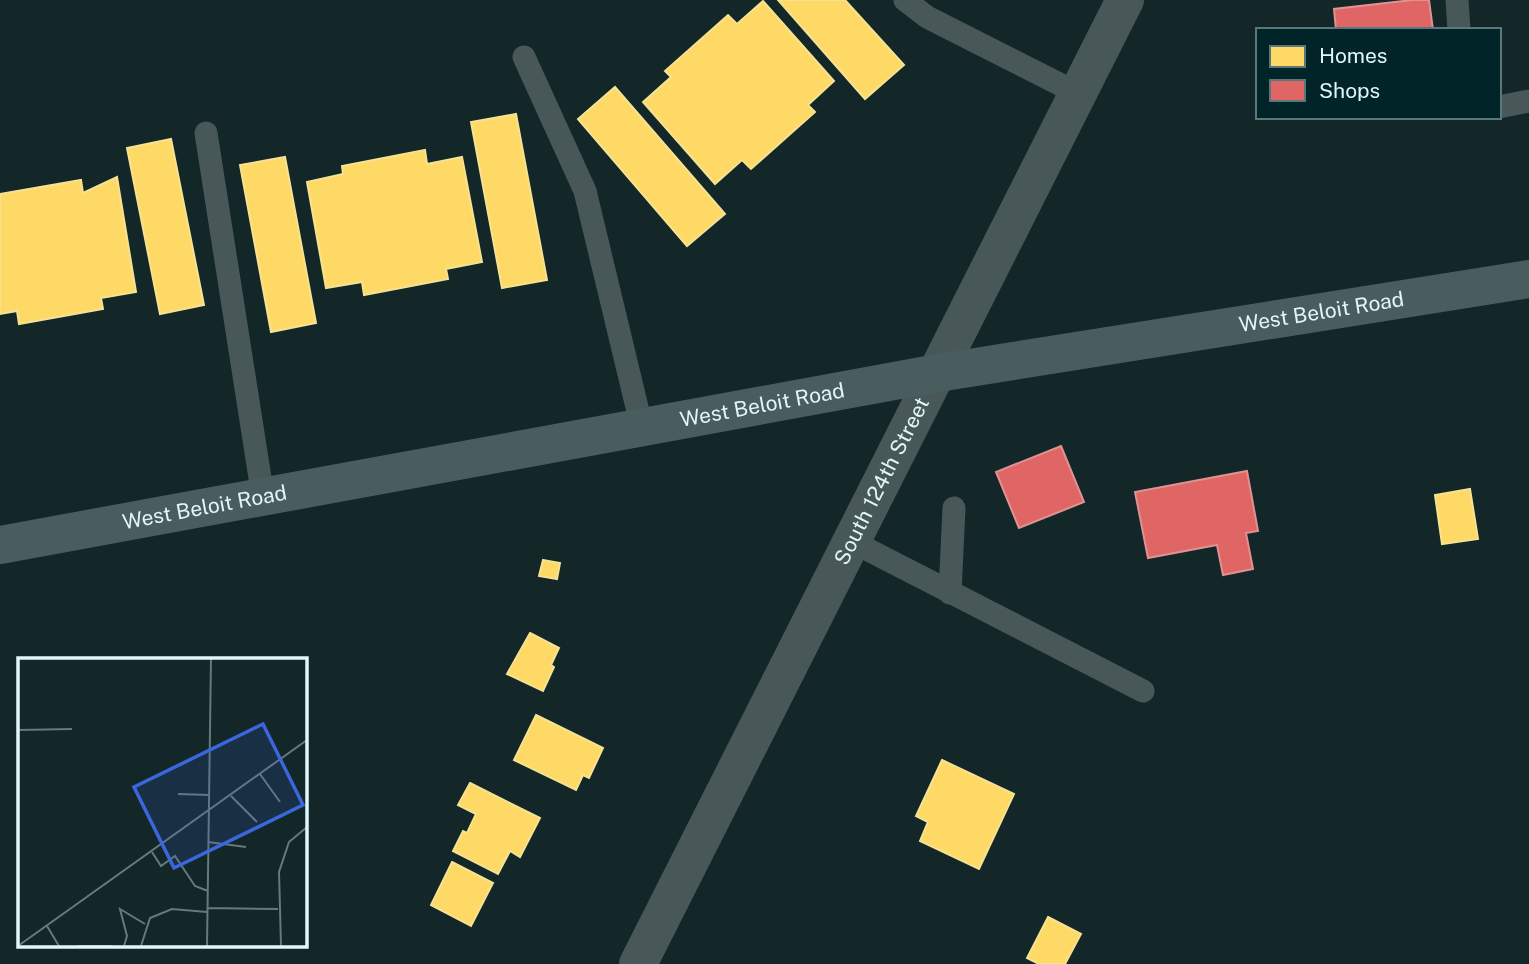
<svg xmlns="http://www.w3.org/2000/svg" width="1529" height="964" font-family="'Public Sans',sans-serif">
<rect width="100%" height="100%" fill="#132628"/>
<g fill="#ffd966" stroke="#f5e292" stroke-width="2">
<path d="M778 0H845L904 65 865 99Z"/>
<path d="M763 1 834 81 808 105 815 112 751 169 742 160 715 184 643 102 671 77 665 71 728 15 737 24Z"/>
<path d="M615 87 725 214 687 246 578 119Z"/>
<path d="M516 114 547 280 502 288 471 122Z"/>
<path d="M171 139 204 305 160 314 127 148Z"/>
<path d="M425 150 427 164 462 157 482 262 446 269 448 279 364 295 362 282 326 288 307 182 343 174 342 166Z"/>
<path d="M285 157 316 323 271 332 240 165Z"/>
<path d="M117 177 136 292 101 298 103 309 19 324 17 311 0 314V194L81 180 83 193Z"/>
<path d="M1470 489 1478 539 1442 544 1435 495Z"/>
<path d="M543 560 560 563 557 579 539 576Z"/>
<path d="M530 633 559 648 551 665 554 667 543 691 507 674Z"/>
<path d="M536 715 603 748 589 778 583 775 576 790 514 760Z"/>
<path d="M942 760 1014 794 979 869 920 841 928 822 916 816Z"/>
<path d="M470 783 540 818 520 857 510 851 498 874 453 851 463 831 467 833 476 814 458 805Z"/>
<path d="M452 862 493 883 471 926 431 905Z"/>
<path d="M1048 917 1081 934 1065 964H1039L1027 958Z"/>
</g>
<g fill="#e06666" stroke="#e09292" stroke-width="2">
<path d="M1412 0H1429L1433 30H1336L1334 9Z"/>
<path d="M1061 446 1084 502 1019 528 996 472Z"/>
<path d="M1247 471 1258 531 1246 533 1253 569 1223 575 1217 545 1148 558 1135 492Z"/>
</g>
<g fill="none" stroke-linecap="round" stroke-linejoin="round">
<g stroke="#485859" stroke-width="23">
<path d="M905 0 927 17 1079 94"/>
<path d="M1457 0 1459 30"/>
<path d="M524 57 585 191 642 428"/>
<path d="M1499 107 1529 101"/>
<path d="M206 133 263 497"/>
<path d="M853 542 1143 691"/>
<path d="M950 593 954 508"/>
</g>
<path stroke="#485859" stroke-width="38" id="s1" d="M638 964 1125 0"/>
<path stroke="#495c5e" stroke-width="38" id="s2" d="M0 545 938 373 1529 279"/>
</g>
<g text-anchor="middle" stroke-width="7" stroke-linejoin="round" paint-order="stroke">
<g font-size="21" fill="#dff7f9" stroke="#002427">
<text dy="7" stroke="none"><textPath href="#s2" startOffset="1342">West Beloit Road</textPath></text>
<text dy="7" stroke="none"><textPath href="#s2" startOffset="775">West Beloit Road</textPath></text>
<text dy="7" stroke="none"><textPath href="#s1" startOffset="541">South 124th Street</textPath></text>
<text dy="7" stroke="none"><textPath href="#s2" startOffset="208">West Beloit Road</textPath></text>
</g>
</g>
<g transform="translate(18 658)">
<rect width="289" height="289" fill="#132628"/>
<path fill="none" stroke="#657a7c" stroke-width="2" d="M0 72 54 71M242 116 262 144M160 136 191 137M213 138 239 164M190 184 228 189M134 194 143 208 157 198 177 228 190 233M189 250 260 251M29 268 41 288M0 288 289 82M59 288H94M106 288 109 278 102 251 127 266M123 288 132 260 154 251 189 254M189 288 193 0M263 288 261 214 271 184 289 169"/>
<path fill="#3a67dd" fill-opacity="0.15" stroke="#3a67dd" stroke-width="3.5" d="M245 66 285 147 156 210 116 129Z"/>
<rect width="289" height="289" fill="none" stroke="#dff7f9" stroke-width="3.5"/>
</g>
<rect x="1256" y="28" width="245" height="91" fill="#002427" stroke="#59787b" stroke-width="2"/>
<rect x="1270" y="46" width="35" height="21" fill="#ffd966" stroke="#59787b" stroke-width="2"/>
<text x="1319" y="63" font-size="21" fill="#dff7f9">Homes</text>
<rect x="1270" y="80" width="35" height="21" fill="#e06666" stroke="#59787b" stroke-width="2"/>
<text x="1319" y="98" font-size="21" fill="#dff7f9">Shops</text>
</svg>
